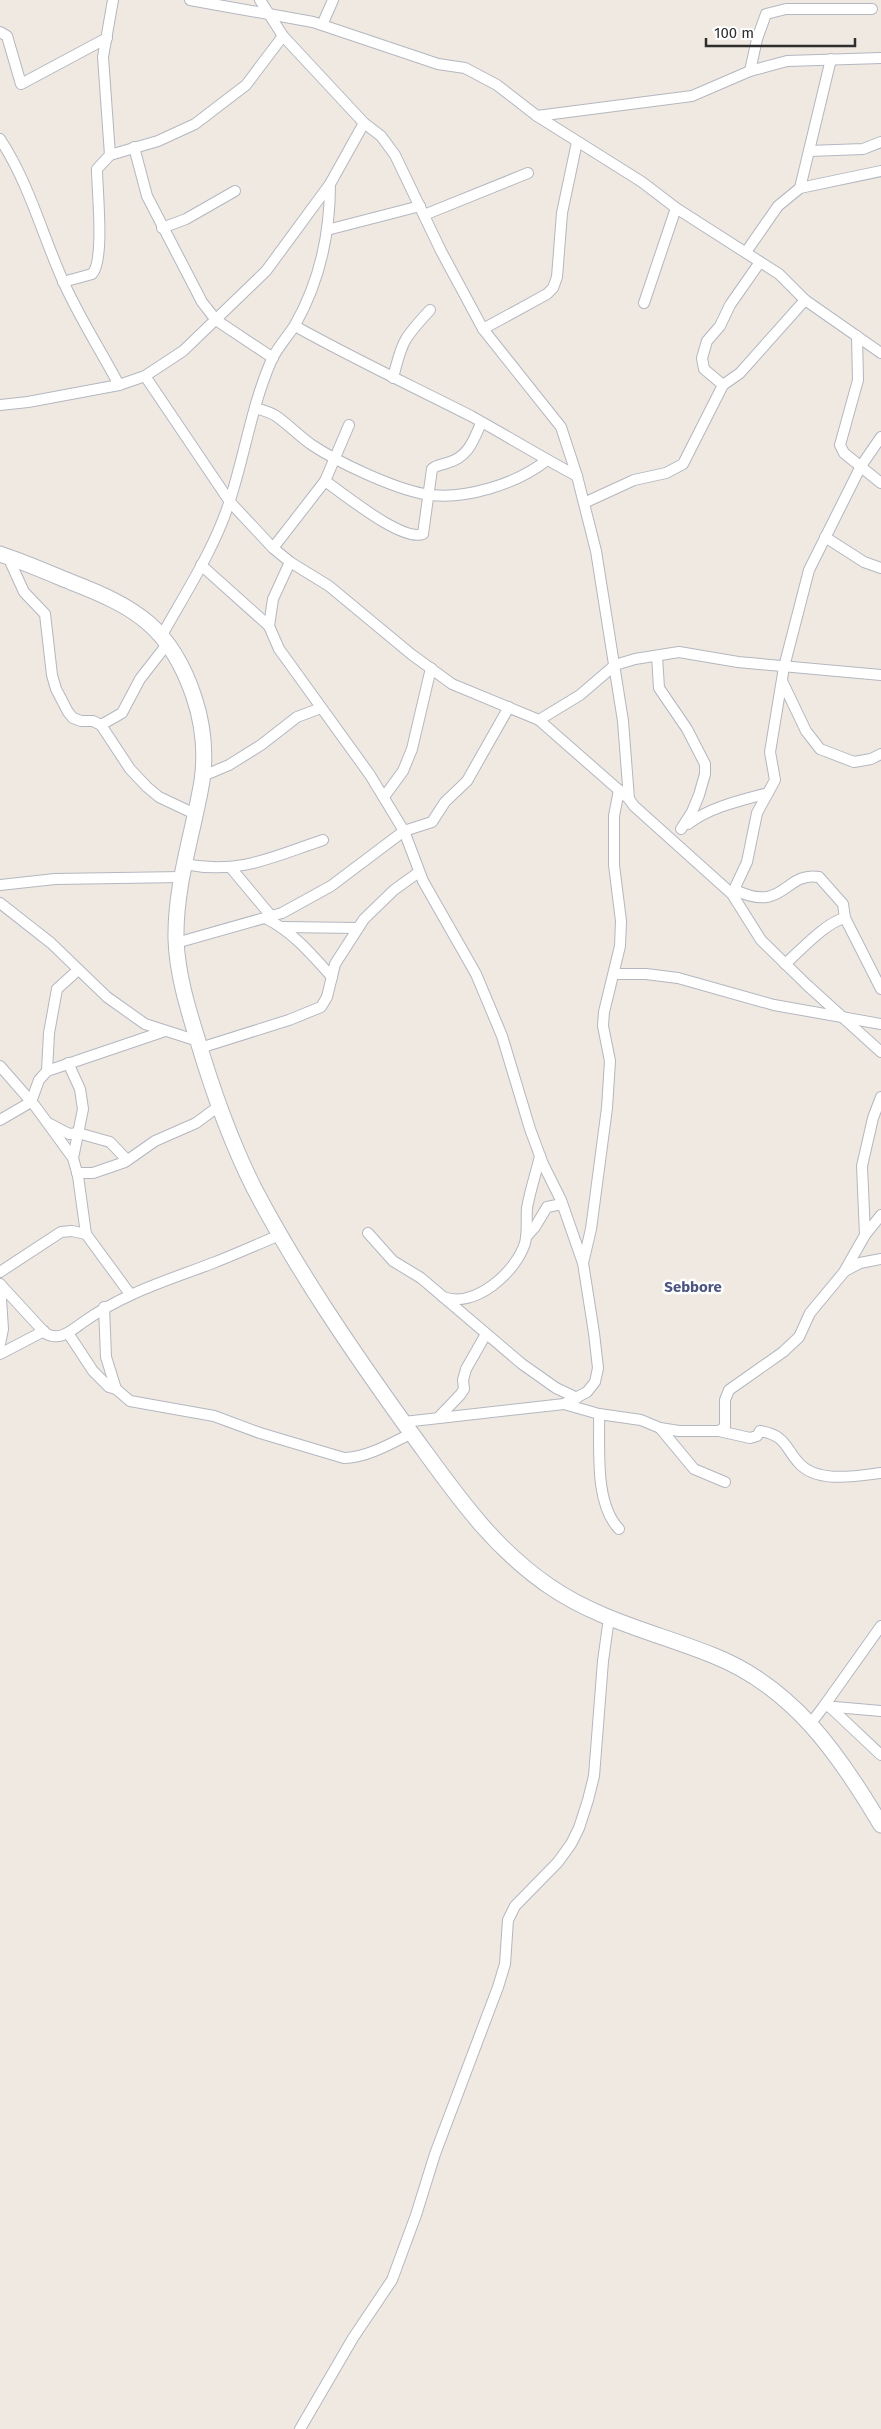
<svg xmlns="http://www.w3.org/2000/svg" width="881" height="2429" font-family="'Fira Sans',sans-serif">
<rect width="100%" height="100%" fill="#efe9e1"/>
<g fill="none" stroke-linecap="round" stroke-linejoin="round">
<defs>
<g id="minor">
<path d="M190 0 313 22 438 64 465 68 497 85 537 116 642 182 676 208 779 274 805 300 881 353"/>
<path d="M260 0 283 36 364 123 381 136 395 155 441 251 483 329 561 427 577 476 596 551 623 721 629 799"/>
<path d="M322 25 333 0"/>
<path d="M0 32 7 36 21 84 107 38"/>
<path d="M750 71 757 39 766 14 786 9H872"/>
<path d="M537 116 692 96 750 71 787 61 881 58"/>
<path d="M0 139C29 183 42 234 63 281 79 317 101 351 119 385"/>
<path d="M134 147 147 196 202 302 216 320 273 358"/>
<path d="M809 151 863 149 881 142"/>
<path d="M110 155 158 141 195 124 246 85 283 36"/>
<path d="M800 188 831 59"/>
<path d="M424 215 528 173"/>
<path d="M162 228 186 219 235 191"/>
<path d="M327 230 420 206"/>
<path d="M746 252 778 206 800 188 881 171"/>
<path d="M63 282 92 274C105 261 97 190 97 169L110 155 103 57 113 0"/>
<path d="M644 303 676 208"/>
<path d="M295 326C352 358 412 386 471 416 507 436 541 457 577 476"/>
<path d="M483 329 547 294 553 288 557 277 562 213 577 142"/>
<path d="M857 336 858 380 840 445 844 453 881 483"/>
<path d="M145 376 230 502 273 548 290 562 329 586 411 654 452 684 539 720 629 799 634 806 732 894 761 940 807 985 881 1052"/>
<path d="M393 378C402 341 404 338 430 310"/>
<path d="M723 385 704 369 702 358 707 341 720 326 730 305 760 262"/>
<path d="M0 405 28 402 119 385 145 376 183 351 266 271 330 184 364 123"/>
<path d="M255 408C262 410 270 412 276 416 289 425 299 436 312 445 339 463 393 488 424 494 463 501 517 484 547 460"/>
<path d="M325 481C344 494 402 542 423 534L432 469C436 465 441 465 447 463 468 457 473 442 481 423"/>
<path d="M584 503 634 480 666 473 683 464 723 385 740 373 805 300"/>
<path d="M825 537 864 562 881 568"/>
<path d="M273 548 325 481 349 425"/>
<path d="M8 557 24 592 45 614 52 675 56 689 68 712 73 718 81 721H93L101 725 130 769 147 787 159 797 195 814"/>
<path d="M290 562 273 599 269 626 279 649 370 775 404 831 423 881 476 974 502 1036 530 1129 543 1164 561 1200 583 1263 594 1333 598 1368 595 1382 587 1392 564 1404 404 1422"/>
<path d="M201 565 269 626"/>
<path d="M162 635C185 594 216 546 230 500 245 454 252 404 272 359 278 347 288 336 295 325 320 281 330 234 330 184"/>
<path d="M657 656 659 688 687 729 705 764V774L699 795 692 812 681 829"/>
<path d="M783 683 806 731 820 749 854 762 871 759 881 754"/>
<path d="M539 720 580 695 615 665 635 659 679 652 738 662 881 675"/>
<path d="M101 725 122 713 140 679 168 643"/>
<path d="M203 776 229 765 261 745 297 717 321 708"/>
<path d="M384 797 403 771 412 749 431 668"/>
<path d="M688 824C710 807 742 800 768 793"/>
<path d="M184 864C240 875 272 857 323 840"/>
<path d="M231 868 272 917"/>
<path d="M0 885 55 879 182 877"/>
<path d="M735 890C785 914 784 871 819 877L843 904 845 918 881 989"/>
<path d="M732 894 747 862 757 813 775 780 770 752 772 740 784 667 809 570 861 466 881 437"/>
<path d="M0 903 51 943 107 997 145 1024 198 1041"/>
<path d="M267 919C293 932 312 955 332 977"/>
<path d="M282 927 358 928"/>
<path d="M176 943 282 913 331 886 404 831 432 822 445 802 467 781 509 707"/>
<path d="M785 964C800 951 826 922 845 918"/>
<path d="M615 974H646L678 978 774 1005 881 1024"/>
<path d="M200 1048 289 1020 321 1007 327 997 335 964 364 919 394 890 419 872"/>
<path d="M68 1063 80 1089 83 1109 73 1158 78 1176 86 1234 130 1294"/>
<path d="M0 1066 35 1106 73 1158"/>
<path d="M47 1071 49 1033 57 989 78 970"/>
<path d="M0 1120 31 1102 39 1080 47 1071 165 1031"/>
<path d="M50 1124 69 1134 78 1133 110 1142 127 1160"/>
<path d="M77 1173H93L125 1162 155 1141 196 1123 219 1106"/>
<path d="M368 1233 393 1261 421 1278 522 1364 556 1388 577 1398"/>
<path d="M865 1235 862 1166 873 1118 881 1097"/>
<path d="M526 1237 535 1227 547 1207 562 1204"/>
<path d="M583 1263 591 1229 607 1108 610 1061 603 1026 604 1012 620 946 621 921 614 865V816L619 790"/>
<path d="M845 1271 860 1263 881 1259"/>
<path d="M0 1272 61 1232 72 1231 86 1234"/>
<path d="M0 1284 45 1333C59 1342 71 1331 82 1323 124 1293 166 1281 213 1263 236 1254 258 1244 280 1235"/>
<path d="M443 1297C475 1309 516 1272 525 1243 528 1232 526 1219 527 1208 530 1191 536 1173 540 1156"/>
<path d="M104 1307 106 1357 116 1389"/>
<path d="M68 1333 93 1371 109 1387 116 1389 130 1401 214 1416 260 1433 344 1458C366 1458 392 1443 412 1433"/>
<path d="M0 1344 3 1329 0 1284"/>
<path d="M0 1354 44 1331"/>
<path d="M564 1404 599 1414 641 1420 660 1428 679 1431H719L750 1438 757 1436 760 1431C785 1435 785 1447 798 1462 816 1484 857 1476 881 1473"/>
<path d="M599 1414C600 1448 594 1503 619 1529"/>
<path d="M438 1418 460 1395 464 1389 463 1380 466 1369 486 1334"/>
<path d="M660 1428 694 1469 725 1482"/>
<path d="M719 1431 725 1427V1400L729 1390 783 1352 799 1337 810 1313 844 1272 865 1235 881 1215"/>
<path d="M881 1626 824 1706 881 1711"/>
<path d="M830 1707 881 1755"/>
<path d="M811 1723 824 1706"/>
<path d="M300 2429 353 2338 392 2280 416 2215 435 2154 498 1987 505 1964 508 1920 515 1906 558 1862 571 1844 579 1828 588 1800 594 1776 603 1661 609 1618"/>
</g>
<path id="secondary" d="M0 554C24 562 47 572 71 582 136 607 171 628 194 697 203 724 206 753 202 781 193 834 175 885 176 939 177 972 187 1006 197 1038 212 1089 230 1140 254 1188 298 1272 353 1352 409 1430 452 1488 488 1544 549 1586 598 1620 657 1633 712 1655 792 1686 839 1754 881 1825"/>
</defs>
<use href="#minor" stroke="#b4b7c1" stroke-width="12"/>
<use href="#secondary" stroke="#b4b7c1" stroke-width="17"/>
<use href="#minor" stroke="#fff" stroke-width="10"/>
<use href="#secondary" stroke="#fff" stroke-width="15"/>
</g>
<g text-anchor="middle" stroke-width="5" stroke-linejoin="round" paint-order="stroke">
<g font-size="15" font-weight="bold" fill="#4d5680" stroke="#fff">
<text x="693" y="1292">Sebbore</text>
</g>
</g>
<path d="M706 38v8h149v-8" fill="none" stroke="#2e2e2e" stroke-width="2.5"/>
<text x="714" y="38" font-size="15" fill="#2e2e2e" stroke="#ffffff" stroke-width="4" paint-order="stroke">100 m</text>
</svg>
